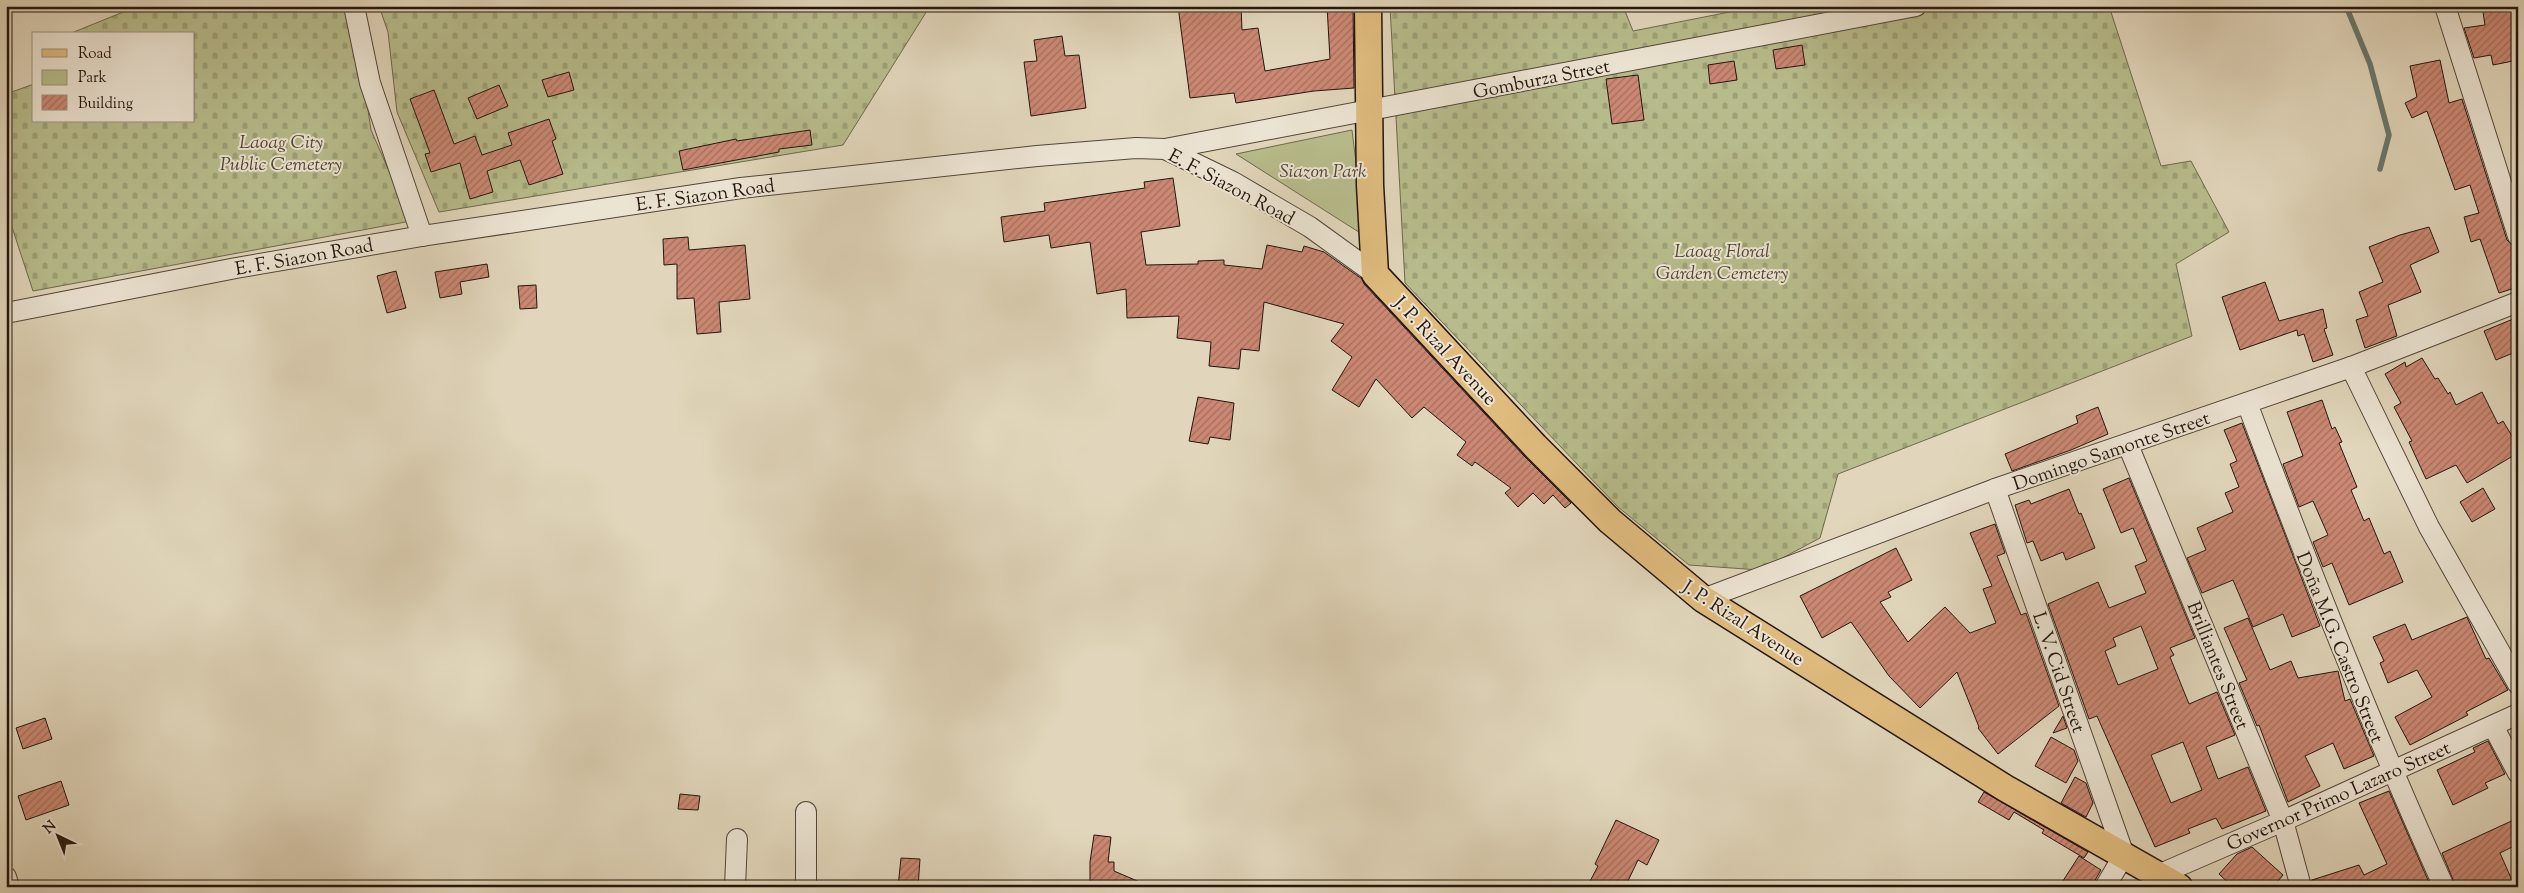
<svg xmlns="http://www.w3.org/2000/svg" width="2524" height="893" font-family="'Sorts Mill Goudy',serif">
<defs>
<pattern id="cemetery-stones" width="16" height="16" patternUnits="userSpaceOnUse" patternTransform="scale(1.25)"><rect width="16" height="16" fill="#b8bc8c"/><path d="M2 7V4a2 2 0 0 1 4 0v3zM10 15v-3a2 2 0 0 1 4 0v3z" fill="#9ea178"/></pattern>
<pattern id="building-hatch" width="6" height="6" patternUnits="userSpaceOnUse" patternTransform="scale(1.25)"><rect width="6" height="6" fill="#cc8874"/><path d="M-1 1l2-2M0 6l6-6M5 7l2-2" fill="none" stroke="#a56e5e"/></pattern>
</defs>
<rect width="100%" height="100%" fill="#e1d6bb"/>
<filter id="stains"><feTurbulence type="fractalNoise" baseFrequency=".004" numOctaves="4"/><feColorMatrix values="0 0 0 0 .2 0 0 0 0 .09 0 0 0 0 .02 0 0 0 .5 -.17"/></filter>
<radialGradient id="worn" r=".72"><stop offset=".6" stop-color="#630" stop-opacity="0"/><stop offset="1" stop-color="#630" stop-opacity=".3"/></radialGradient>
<path fill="#b8bc8c" stroke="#6e694d" d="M1352 130 1365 236 1236 154Z"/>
<g fill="url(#cemetery-stones)" stroke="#6e694d">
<path d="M138 6H346L357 38 371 130 411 221 33 291 6 209V94L34 84V121H194V34H69Z"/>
<path d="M379 6H930L843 145 439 212 397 112 388 32Z"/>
<path d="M1390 6H1623L1633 31 1760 6H2109L2161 166 2191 161 2229 232 2176 264 2192 336 1838 474 1820 538 1760 570 1689 565 1618 507 1405 283Z"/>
</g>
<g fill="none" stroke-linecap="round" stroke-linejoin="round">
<path stroke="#68786d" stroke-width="5.5" d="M2346 6 2370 64 2389 135 2380 169"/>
</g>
<g fill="url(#building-hatch)" stroke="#24160e" fill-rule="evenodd">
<path d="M1178 6H1241L1242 30 1258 28 1265 71 1330 59 1327 6H1353L1354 88 1314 91 1236 103 1234 93 1190 98Z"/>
<path d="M2482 6H2518V60L2493 65 2491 55 2474 58 2464 28 2485 25Z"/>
<path d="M1062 36 1065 56 1079 55 1086 108 1031 116 1024 62 1037 61 1034 40Z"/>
<path d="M1802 45 1805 65 1776 69 1773 50Z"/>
<path d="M2440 60 2449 103 2462 99 2507 240 2514 247 2518 261V287L2499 293 2480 239 2471 242 2464 217 2479 213 2470 185 2455 190 2427 111 2412 118 2405 103 2417 97 2410 66Z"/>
<path d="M1734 61 1737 80 1710 84 1708 65Z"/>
<path d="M569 72 574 90 548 97 542 80Z"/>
<path d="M1638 75 1644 120 1612 124 1606 79Z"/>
<path d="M499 85 508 106 477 119 468 98Z"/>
<path d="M434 90 454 144 475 136 482 155 512 145 508 133 549 119 556 139 552 141 563 174 529 185 520 160 487 171 493 192 470 199 460 163 431 172 425 154 430 153 410 99Z"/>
<path d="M810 130 812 145 779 149V152L683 170 679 151 736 139 737 141Z"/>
<path d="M1173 178 1180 226 1141 232 1146 265 1198 264V261L1224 260V265L1262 269 1267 245 1302 252 1304 246 1324 252 1362 279 1364 284 1524 456 1571 503 1565 508 1553 495 1544 504 1533 493 1518 507 1505 493 1511 488 1475 462 1472 466 1457 455 1466 442 1424 407 1412 418 1376 379 1359 407 1332 390 1352 357 1331 341 1344 324 1264 302 1259 351 1241 349 1239 369 1209 366 1211 342 1177 338 1179 316 1127 318 1126 289 1097 294 1090 242 1051 248 1049 235 1004 242 1001 217 1045 211 1044 203 1145 188 1144 182Z"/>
<path d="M2429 227 2439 252 2410 265 2421 292 2388 305 2397 336 2365 348 2356 320 2368 316 2359 292 2383 282 2369 247 2400 235Z"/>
<path d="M688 237 689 250 745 245 750 299 719 302 721 332 697 334 694 298 677 299V264L664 265 663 239Z"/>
<path d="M487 264 489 277 460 282 462 294 440 298 435 272Z"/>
<path d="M396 271 406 308 387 313 377 276Z"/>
<path d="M2265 282 2279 321 2323 309 2327 328 2324 329 2333 355 2313 362 2304 334 2298 336 2297 330 2240 350 2222 297Z"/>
<path d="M536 285 537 308 520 309 518 286Z"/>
<path d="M2518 317V351L2496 360 2484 331Z"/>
<path d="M2422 358 2435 379 2438 378 2448 394 2450 392 2456 405 2482 392 2498 424 2503 421 2518 446V453L2467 483 2456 465 2426 479 2409 442 2412 441 2394 407 2401 403 2385 374 2405 362 2406 367Z"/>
<path d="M1198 397 1234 403 1230 440 1210 437 1208 444 1189 441Z"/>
<path d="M2322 400 2332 429 2335 427 2342 442 2339 443 2357 487 2351 490 2364 521 2369 518 2384 554 2390 551 2403 582 2349 605 2332 563 2323 567 2313 542 2328 535 2313 501 2299 507 2283 464 2303 456 2287 412Z"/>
<path d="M2098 407 2108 434 2071 450 2012 471 2005 454 2078 423 2076 416Z"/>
<path d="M2242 423 2320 626 2292 637 2283 614 2253 627 2233 580 2202 593 2187 558 2206 550 2197 528 2233 512 2225 493 2239 487 2230 464 2237 461 2224 430Z"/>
<path d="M2129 478 2195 638 2170 648 2174 655 2170 657 2189 704 2217 692 2235 735 2206 747 2218 779 2248 767 2266 811 2222 829 2216 818 2188 829 2190 833 2155 847 2097 716 2089 719 2048 604 2098 582 2109 608 2146 593 2135 566 2147 561 2133 528 2121 533 2103 489ZM2141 626 2158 669 2118 685 2105 651 2116 646 2113 638ZM2183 742 2202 790 2171 803 2151 755Z"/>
<path d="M2483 488 2495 509 2472 522 2460 502Z"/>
<path d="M2069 489 2079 514 2081 513 2095 548 2066 560 2063 552 2041 561 2033 541 2027 543 2015 505 2029 500 2031 504Z"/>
<path d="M1995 524 2005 553 1997 556 2021 615 2026 613 2059 706 1998 754 1978 728 1979 727 1957 672 1920 708 1889 676 1851 622 1822 638 1800 596 1896 548 1912 580 1888 592 1891 597 1880 602 1908 642 1945 607 1970 633 1996 623 1983 589 1992 586 1970 533Z"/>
<path d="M2467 617 2486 659 2489 658 2508 690 2466 712 2468 715 2410 745 2395 717 2432 697 2417 670 2388 683 2380 663 2384 661 2373 637 2405 624 2412 640Z"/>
<path d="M2248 618 2270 670 2291 661 2298 678 2338 671 2345 701 2350 699 2374 756 2344 769 2333 743 2305 756 2320 786 2288 802 2259 725 2257 726 2239 683 2247 680 2224 628Z"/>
<path d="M2063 716 2067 728 2053 733Z"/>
<path d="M45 718 52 739 23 749 16 728Z"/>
<path d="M2051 737 2074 750 2078 761 2066 783 2035 766Z"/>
<path d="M2488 741 2505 774 2485 783 2488 788 2453 805 2437 770 2475 752 2473 748Z"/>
<path d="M2075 777 2086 783 2093 803 2086 817 2061 803Z"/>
<path d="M61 781 69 805 26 820 18 796Z"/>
<path d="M2389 791 2431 887H2313L2312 880 2359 865 2364 875 2387 864 2359 803Z"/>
<path d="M1984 792 2088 852 2084 858 2042 833 2044 830 2014 812 2009 820 1978 802Z"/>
<path d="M680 794 700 796 698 810 678 809Z"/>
<path d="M2518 818V844L2500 853 2515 887H2456L2442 853Z"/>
<path d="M1616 820 1659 840 1647 865 1638 860 1625 887H1587L1598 866 1595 864Z"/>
<path d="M1094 835 1111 837 1108 862H1114V871L1149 886H1090V862Z"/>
<path d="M2252 847 2283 875 2273 887H2233L2219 874 2237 854Z"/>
<path d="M2079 856 2101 870 2091 887H2059Z"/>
<path d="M901 858 920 859 918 887H898Z"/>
</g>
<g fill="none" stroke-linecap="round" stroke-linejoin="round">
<defs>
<g id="minor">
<path d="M354 6 370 83 422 236"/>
<path d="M2445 6 2518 236"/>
<path d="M1165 149 1916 6"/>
<path d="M6 313 236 268 422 236 741 188 1037 156 1136 148 1165 149 1233 182 1310 227 1375 274"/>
<path d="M2351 367 2429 527 2518 684"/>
<path d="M2247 403C2308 566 2372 728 2444 887"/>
<path d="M2128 445 2283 821 2301 887"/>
<path d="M1995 489 2124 855 2105 887"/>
<path d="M1703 599 1995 489 2351 367 2518 302"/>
<path d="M2493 726 2518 773"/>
<path d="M2158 875 2283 821 2518 714"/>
<path d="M6 877 9 887"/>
<path d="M735 887 737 839"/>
<path d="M806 887V812"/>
</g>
<path id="major" d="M1368 6 1370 185 1375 274 1535 446 1610 521 1703 599 2005 788 2179 887"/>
</defs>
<use href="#minor" stroke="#534639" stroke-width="22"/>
<use href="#major" stroke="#24160e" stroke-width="29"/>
<use href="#minor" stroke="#ece4d3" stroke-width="20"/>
<use href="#major" stroke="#e0bb7e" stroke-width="26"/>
</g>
<g text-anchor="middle" stroke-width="4" stroke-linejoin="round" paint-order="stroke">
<g font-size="19" fill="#24160e" stroke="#ece4d3">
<text transform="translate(1541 78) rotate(-11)" y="7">Gomburza Street</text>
<text transform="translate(1232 186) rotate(28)" y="7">E. F. Siazon Road</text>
<text transform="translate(705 194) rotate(-8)" y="7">E. F. Siazon Road</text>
<text transform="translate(304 256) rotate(-10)" y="7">E. F. Siazon Road</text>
<text transform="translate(1446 350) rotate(47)" y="7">J. P. Rizal Avenue</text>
<text transform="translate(2111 450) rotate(-19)" y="7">Domingo Samonte Street</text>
<text transform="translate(1744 622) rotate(33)" y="7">J. P. Rizal Avenue</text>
<text transform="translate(2341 647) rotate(68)" y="7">Doña M.G. Castro Street</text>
<text transform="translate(2219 665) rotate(68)" y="7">Brilliantes Street</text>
<text transform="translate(2060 672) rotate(71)" y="7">L. V. Cid Street</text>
<text transform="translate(2338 795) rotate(-24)" y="7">Governor Primo Lazaro Street</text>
</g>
<g font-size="19" font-style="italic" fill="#504834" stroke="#ece4d3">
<text x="281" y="148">Laoag City<tspan x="281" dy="22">Public Cemetery</tspan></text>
<text x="1323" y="177">Siazon Park</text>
<text x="1722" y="257">Laoag Floral<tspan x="1722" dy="22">Garden Cemetery</tspan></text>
</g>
</g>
<rect width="2524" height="893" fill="none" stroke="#e1d6bb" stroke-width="25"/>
<rect x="8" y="8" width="2509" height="878" fill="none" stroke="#24160e" stroke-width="2.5"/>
<rect x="12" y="12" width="2499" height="868" fill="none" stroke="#24160e"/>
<rect x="32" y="32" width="162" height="90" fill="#ece4d3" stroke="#9c9284"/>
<rect x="42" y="49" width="25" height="8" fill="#e0bb7e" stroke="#9c9284"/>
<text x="78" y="58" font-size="15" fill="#24160e">Road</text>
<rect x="42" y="70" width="25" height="15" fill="#b8bc8c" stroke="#9c9284"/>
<text x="78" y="82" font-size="15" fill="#24160e">Park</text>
<rect x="42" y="95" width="25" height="15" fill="url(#building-hatch)" stroke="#9c9284"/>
<text x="78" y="108" font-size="15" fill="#24160e">Building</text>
<g transform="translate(58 836) rotate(317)" stroke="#ece4d3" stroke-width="4" paint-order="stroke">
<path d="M0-4L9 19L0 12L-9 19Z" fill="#24160e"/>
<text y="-8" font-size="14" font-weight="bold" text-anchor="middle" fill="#24160e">N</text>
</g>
<rect width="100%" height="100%" filter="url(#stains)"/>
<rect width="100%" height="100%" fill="url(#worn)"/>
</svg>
